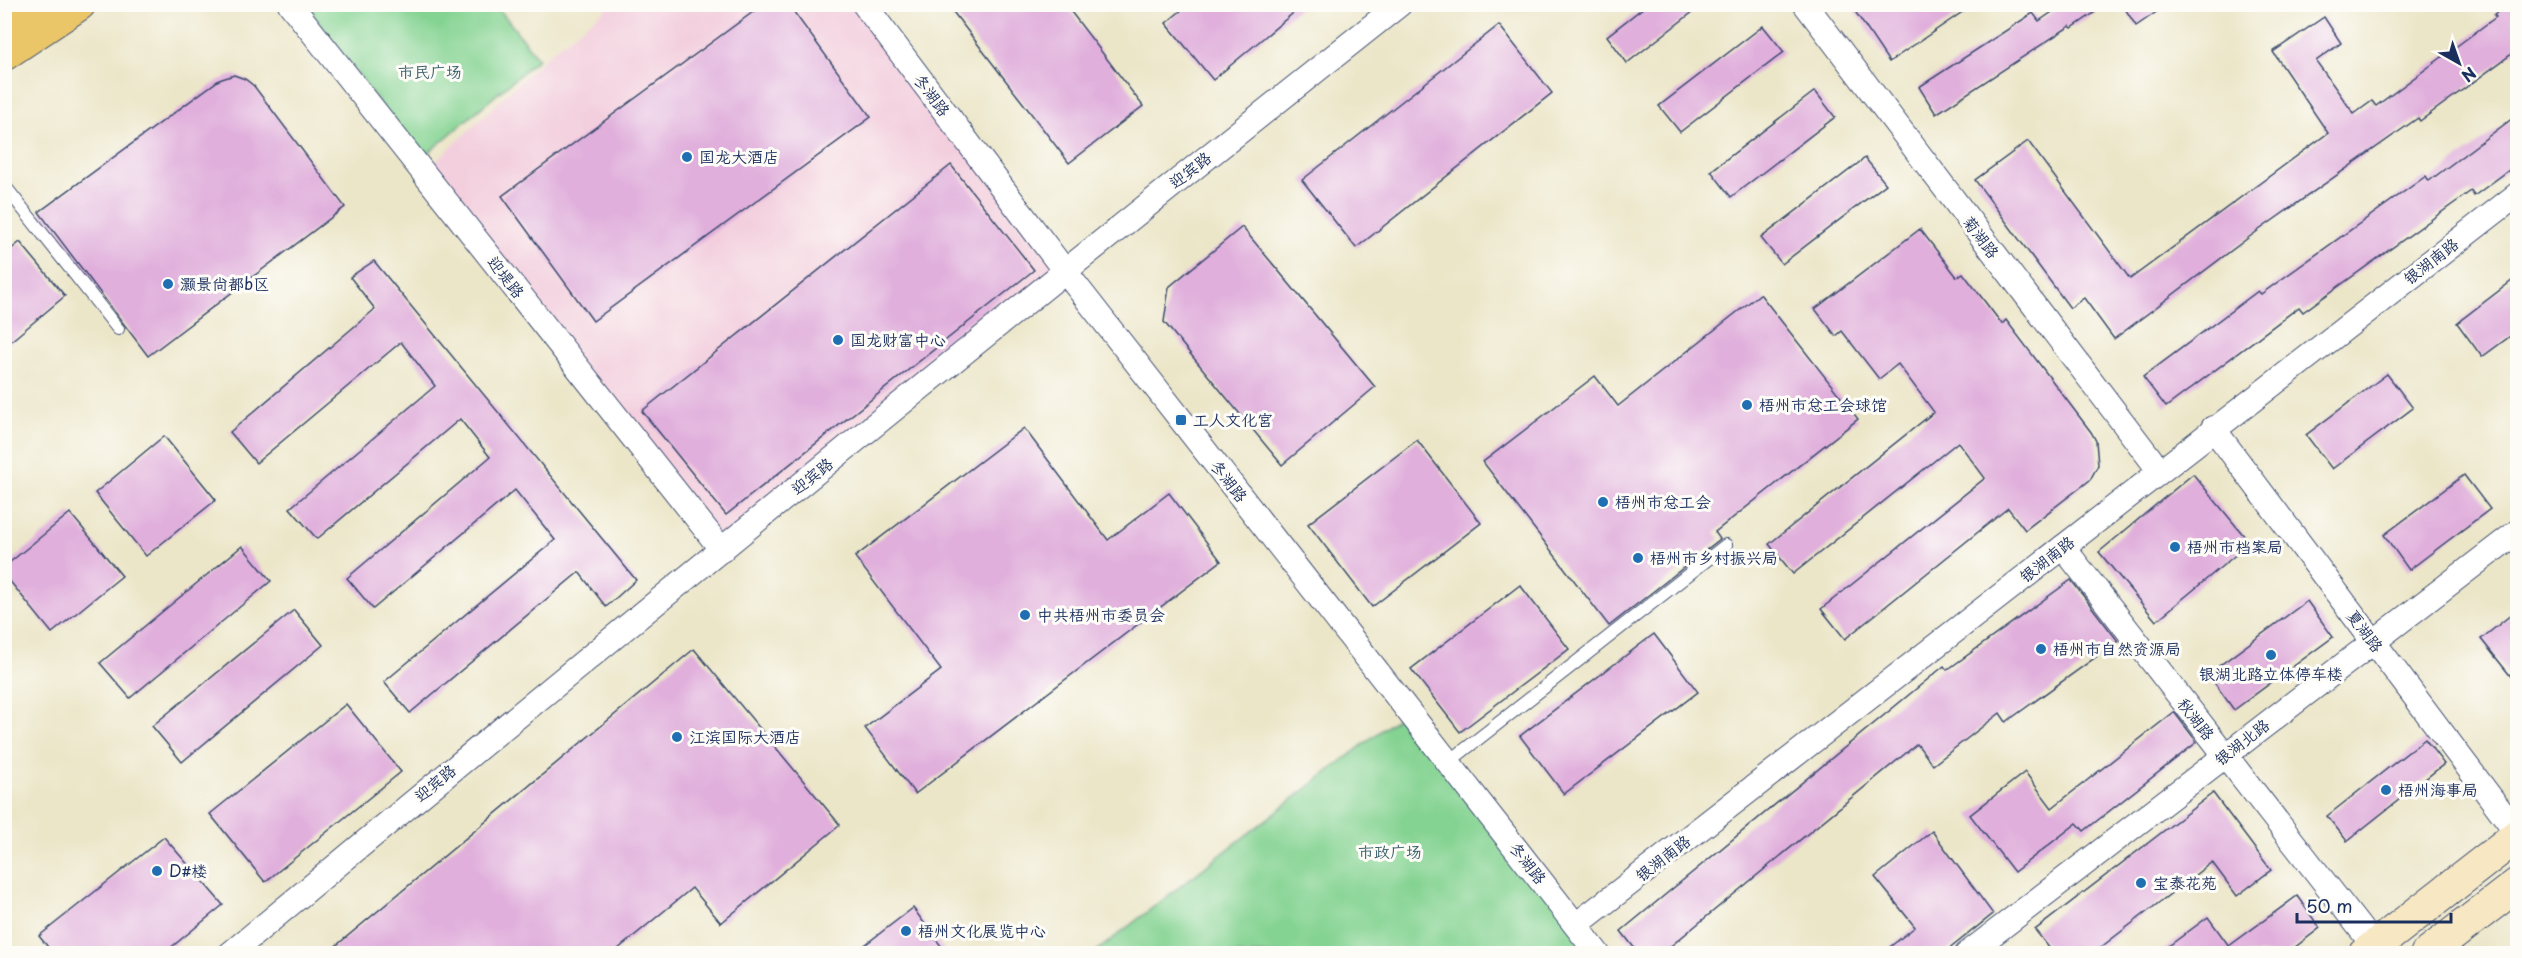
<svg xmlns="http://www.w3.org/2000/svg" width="2522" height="958" font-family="'Playpen Sans','LXGW WenKai TC',sans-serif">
<rect width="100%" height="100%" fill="#fdfcf7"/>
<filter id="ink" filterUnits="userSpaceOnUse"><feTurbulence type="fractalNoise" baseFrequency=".0167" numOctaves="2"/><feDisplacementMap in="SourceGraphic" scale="12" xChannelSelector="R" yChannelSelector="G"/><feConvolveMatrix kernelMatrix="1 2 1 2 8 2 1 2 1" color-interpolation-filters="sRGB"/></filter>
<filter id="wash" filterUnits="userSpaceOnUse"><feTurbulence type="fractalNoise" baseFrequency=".008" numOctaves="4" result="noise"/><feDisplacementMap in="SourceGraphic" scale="24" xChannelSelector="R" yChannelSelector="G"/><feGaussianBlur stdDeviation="1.35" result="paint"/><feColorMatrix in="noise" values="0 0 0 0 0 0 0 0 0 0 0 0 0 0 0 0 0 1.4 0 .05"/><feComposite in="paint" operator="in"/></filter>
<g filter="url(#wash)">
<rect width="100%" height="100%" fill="#ece6c9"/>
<path fill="#f3cfde" d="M611 5H864L1064 270 722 550 424 173 551 52Z"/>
<g fill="#84d392" stroke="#508178" stroke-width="1.5">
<path d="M306 5H411L418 13 429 5H496L538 59 421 159Z"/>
<path d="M1409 709 1598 954H1093Z"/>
</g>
<g id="blocks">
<g fill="#e0afdc">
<path d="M764 4H788L871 117 593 321 502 196Z"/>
<path d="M947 4H1065L1143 106 1069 163Z"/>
<path d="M1189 4H1304L1213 80 1166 23Z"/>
<path d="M1648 4H1703L1627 63 1607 36Z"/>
<path d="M1850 4H1974L1889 62Z"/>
<path d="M2064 4H2107L2072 28 2070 26 1936 114 1919 87 2033 13 2039 21Z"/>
<path d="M2122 4H2168L2136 26Z"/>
<path d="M2508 4H2517V50L2420 121 2418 118 2252 235 2114 339 2084 298 2070 308 1975 180 2028 141 2130 279 2328 133 2273 52 2324 17 2341 43 2316 61 2354 114 2372 101 2376 106 2496 17 2494 15Z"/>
<path d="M1499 25 1552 93 1356 248 1302 180Z"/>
<path d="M1763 26 1784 52 1680 132 1659 106Z"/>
<path d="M234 75 245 79 254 86 345 207 148 356 39 212 219 80Z"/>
<path d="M1815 91 1835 117 1731 197 1711 171Z"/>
<path d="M2517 115V164L2474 196 2471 191 2303 312 2299 307 2166 407 2143 377 2258 291 2261 294 2426 176 2429 181Z"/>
<path d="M1865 158 1886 184 1782 264 1761 238Z"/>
<path d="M951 165 1034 270 726 515 642 411Z"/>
<path d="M1242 227 1375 387 1282 465 1164 322 1169 287Z"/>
<path d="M1920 229 1957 277 1963 273 2002 324 2006 320 2091 432 2096 441 2098 465 2090 480 2025 530 2008 508 1845 639 1821 609 1985 478 1958 442 1793 574 1769 544 1934 412 1898 364 1879 379 1842 331 1836 336 1815 309Z"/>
<path d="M20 242 65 296 4 347V255Z"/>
<path d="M374 261 636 580 606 607 579 572 410 713 384 682 555 540 515 490 373 609 347 578 490 457 460 419 317 539 290 508 435 386 401 342 256 463 230 432 375 309 350 277Z"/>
<path d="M2517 277V331L2482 357 2457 323Z"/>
<path d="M1760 294 1858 419 1715 532 1720 539 1609 626 1483 462 1595 376 1618 406Z"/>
<path d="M2387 374 2413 408 2332 469 2306 435Z"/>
<path d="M1024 428 1108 540 1169 493 1221 561 915 794 865 728 941 670 855 557Z"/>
<path d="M164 436 216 500 146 556 95 493Z"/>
<path d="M1417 440 1481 523 1372 607 1308 524Z"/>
<path d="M2193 474 2250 543 2156 621 2099 552Z"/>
<path d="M2464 475 2490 509 2409 570 2384 535Z"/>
<path d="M70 513 122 576 52 633 4 574V567Z"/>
<path d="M242 546 271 581 130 698 100 663Z"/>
<path d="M2071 580 2118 641 2006 722 2000 713 1933 765 1917 744 1661 954H1639L1621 931 1944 666 1947 670Z"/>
<path d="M1520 585 1569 649 1460 732 1411 669Z"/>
<path d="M2307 601 2333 637 2234 710 2208 674Z"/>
<path d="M294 610 323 645 182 762 152 726Z"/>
<path d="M2517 610V684L2481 639Z"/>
<path d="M1654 634 1698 692 1564 794 1520 736Z"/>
<path d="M694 649 840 825 721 923 692 888 612 954H326Z"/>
<path d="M346 704 401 772 265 882 210 814Z"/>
<path d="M2174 712 2197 742 2084 831 2077 823 2014 872 1970 815 2025 772 2052 808Z"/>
<path d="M2425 739 2444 764 2347 841 2327 816Z"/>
<path d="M2213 793 2271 870 2237 896 2212 862 2092 954H2054L2035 930Z"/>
<path d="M1932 831 1993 914 1943 954H1881L1915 927 1875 877Z"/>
<path d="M164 837 223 905 163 954 52 952 39 936Z"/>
<path d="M2297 896 2320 928 2286 954H2158L2208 917 2229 946Z"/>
<path d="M913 908 947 954H853Z"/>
</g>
</g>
</g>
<g filter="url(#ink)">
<use href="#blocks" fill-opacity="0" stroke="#3a4a6e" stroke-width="1.5"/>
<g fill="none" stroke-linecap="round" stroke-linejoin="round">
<defs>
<g id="lane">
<path d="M4 185 118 329"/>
<path d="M1450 761 1726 545"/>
</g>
<g id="street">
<path d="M290 4 722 550"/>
<path d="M864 4 1064 270 1598 954"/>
<path d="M1805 4 2159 470"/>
<path d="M2213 428 2518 834"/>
<path d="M2063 547 2374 946"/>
<path d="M1576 925 2518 194"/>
<path d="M230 954C616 633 1006 316 1400 4"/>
<path d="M1967 954 2518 531"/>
</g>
<g id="secondary">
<path d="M2365 954 2518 835"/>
<path d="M2427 954 2518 884"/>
</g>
<g id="primary">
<path d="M4 22 31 4"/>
<path d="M4 54 79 4"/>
</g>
</defs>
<use href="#lane" stroke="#3a4a6e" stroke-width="14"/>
<use href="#street" stroke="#3a4a6e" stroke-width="26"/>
<use href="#secondary" stroke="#3a4a6e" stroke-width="35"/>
<use href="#primary" stroke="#3a4a6e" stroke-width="35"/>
<use href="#lane" stroke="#fff" stroke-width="12"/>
<use href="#street" stroke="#fff" stroke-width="24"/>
<use href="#secondary" stroke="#f7e8c3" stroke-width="33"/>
<use href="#primary" stroke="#eac669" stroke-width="33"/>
</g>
</g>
<g fill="#1f6fb2" stroke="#fdfcf7" stroke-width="2">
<circle cx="687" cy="157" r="6"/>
<circle cx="168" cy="284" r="6"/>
<circle cx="838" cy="340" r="6"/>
<circle cx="1747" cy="405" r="6"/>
<rect x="1175" y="414" width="12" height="12" rx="3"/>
<circle cx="1603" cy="502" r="6"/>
<circle cx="2175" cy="547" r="6"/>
<circle cx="1638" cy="558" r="6"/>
<circle cx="1025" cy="615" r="6"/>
<circle cx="2041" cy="649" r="6"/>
<circle cx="2271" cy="655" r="6"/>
<circle cx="677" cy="737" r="6"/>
<circle cx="2386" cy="790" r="6"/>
<circle cx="157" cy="871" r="6"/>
<circle cx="2141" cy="883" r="6"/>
<circle cx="906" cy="931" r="6"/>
</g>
<g text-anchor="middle" stroke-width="6" stroke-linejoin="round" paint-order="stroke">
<g font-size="16" fill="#3a606e" stroke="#fdfcf7">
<text x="430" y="78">市民广场</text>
<text x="1390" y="858">市政广场</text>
</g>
<g font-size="16" fill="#1b2f5e" stroke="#fdfcf7">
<text transform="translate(932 95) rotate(53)" y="6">冬湖路</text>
<text transform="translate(1190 170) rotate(-38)" y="6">迎宾路</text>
<text transform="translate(1981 237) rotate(53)" y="6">菊湖路</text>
<text transform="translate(2431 261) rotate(-38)" y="6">银湖南路</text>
<text transform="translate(506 277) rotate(52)" y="6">迎堤路</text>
<text transform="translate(812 476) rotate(-39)" y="6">迎宾路</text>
<text transform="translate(1229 481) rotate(52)" y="6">冬湖路</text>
<text transform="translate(2047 559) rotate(-38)" y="6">银湖南路</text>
<text transform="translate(2365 631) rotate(53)" y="6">夏湖路</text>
<text transform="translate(2196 719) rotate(52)" y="6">秋湖路</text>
<text transform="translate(2242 742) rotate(-38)" y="6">银湖北路</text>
<text transform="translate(435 783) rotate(-40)" y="6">迎宾路</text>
<text transform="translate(1663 858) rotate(-38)" y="6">银湖南路</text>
<text transform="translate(1528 863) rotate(52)" y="6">冬湖路</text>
</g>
<g font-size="16" fill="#1b2f5e" stroke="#fdfcf7" text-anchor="start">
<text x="699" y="163">国龙大酒店</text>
<text x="180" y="290">灏景尚都b区</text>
<text x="850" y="346">国龙财富中心</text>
<text x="1759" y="411">梧州市总工会球馆</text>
<text x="1193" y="426">工人文化宫</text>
<text x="1615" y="508">梧州市总工会</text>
<text x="2187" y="553">梧州市档案局</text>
<text x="1650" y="564">梧州市乡村振兴局</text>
<text x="1037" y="621">中共梧州市委员会</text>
<text x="2053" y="655">梧州市自然资源局</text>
<text x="2271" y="680" text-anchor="middle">银湖北路立体停车楼</text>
<text x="689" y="743">江滨国际大酒店</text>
<text x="2398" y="796">梧州海事局</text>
<text x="169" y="877">D#楼</text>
<text x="2153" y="889">宝泰花苑</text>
<text x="918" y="937">梧州文化展览中心</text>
</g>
</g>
<rect width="2522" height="958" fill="none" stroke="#fdfcf7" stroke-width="24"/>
<g transform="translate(2459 63) rotate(140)" stroke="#fdfcf7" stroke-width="4.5" paint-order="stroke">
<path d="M0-4.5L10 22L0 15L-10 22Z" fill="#1b2f5e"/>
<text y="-9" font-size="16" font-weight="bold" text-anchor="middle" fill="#1b2f5e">N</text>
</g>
<path d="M2297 913v9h154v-9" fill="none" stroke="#1b2f5e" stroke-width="3"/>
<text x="2306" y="913" font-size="18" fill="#1b2f5e" stroke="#fdfcf7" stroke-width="4.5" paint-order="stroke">50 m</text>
</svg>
